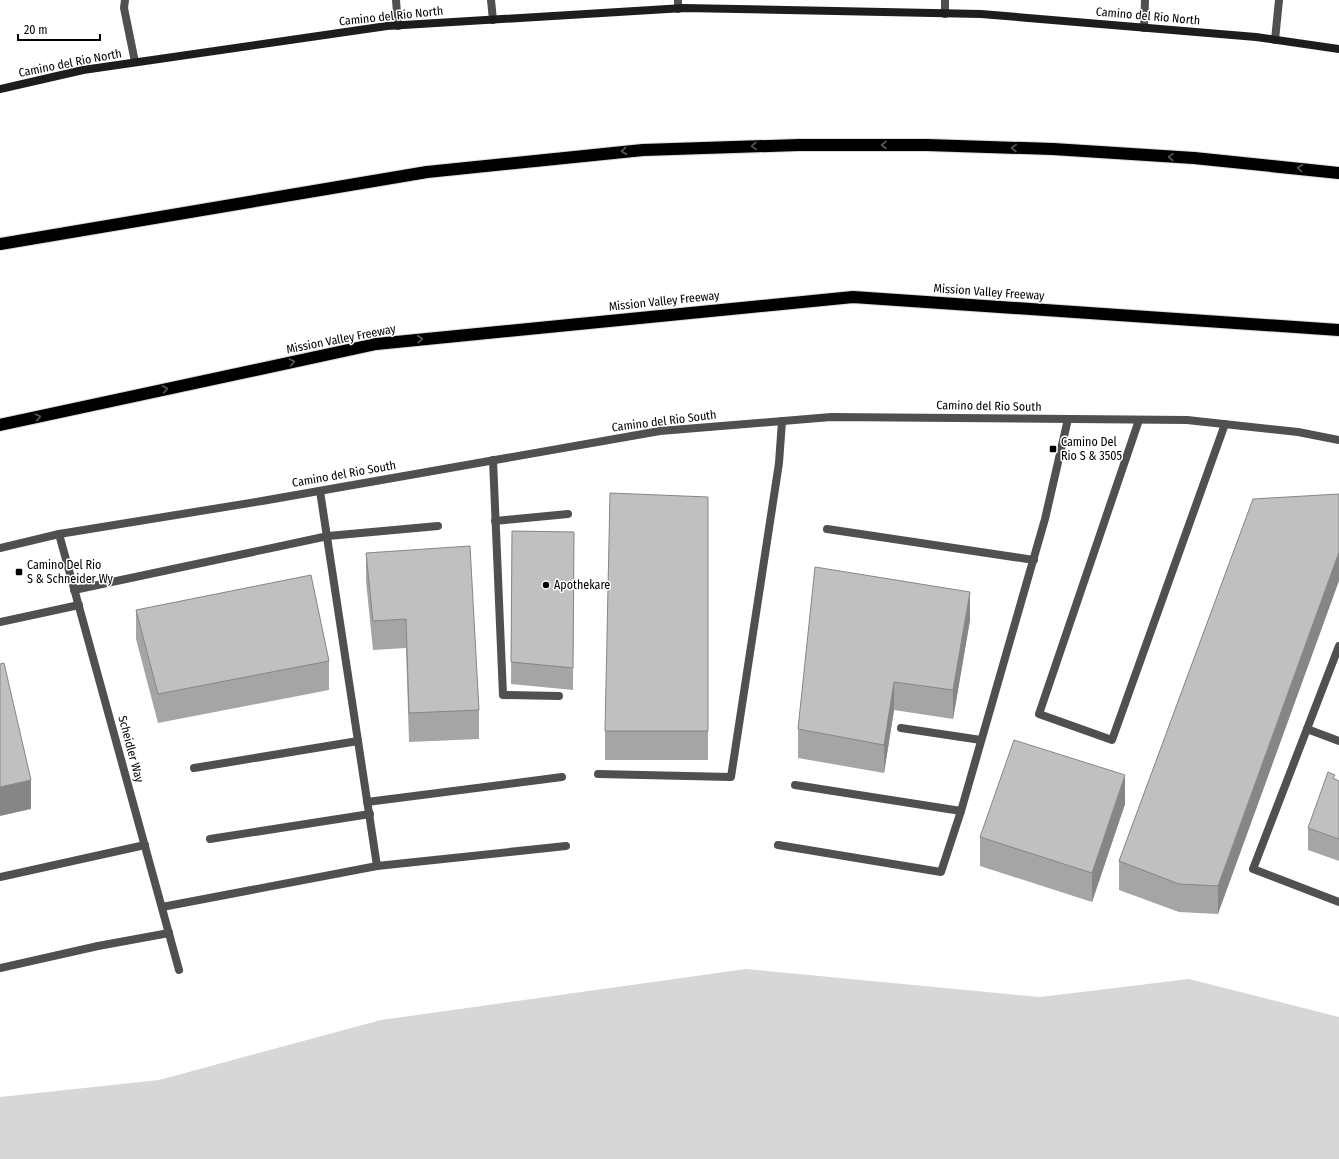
<svg xmlns="http://www.w3.org/2000/svg" width="1339" height="1159" font-family="'Fira Sans Condensed',sans-serif">
<rect width="100%" height="100%" fill="#fff"/>
<path fill="#d7d7d7" d="M746 969 1040 997 1189 979 1339 1017V1159H0V1097L159 1080 381 1020Z"/>
<g fill="none" stroke-linecap="round" stroke-linejoin="round">
<defs>
<g id="motorway">
<path d="M0 244 427 172 643 150 799 145H927L1053 149 1194 158 1339 173"/>
<path d="M0 425 376 344 853 297 1339 330"/>
</g>
</defs>
<use href="#motorway" stroke="#dbdbdb" stroke-width="14"/>
<g stroke="#505050" stroke-width="8">
<path d="M125 0 124 8 135 62"/>
<path d="M396 0 398 26"/>
<path d="M491 0 493 20"/>
<path d="M678 0V9"/>
<path d="M945 0V14"/>
<path d="M1144 28 1145 0"/>
<path d="M1275 40 1279 0"/>
<path d="M1139 420 1039 714 1112 740 1225 424"/>
<path d="M493 460 503 695 559 696"/>
<path d="M320 491 377 866 566 846"/>
<path d="M495 521 568 514"/>
<path d="M827 529 1034 560"/>
<path d="M74 590 328 536 438 526"/>
<path d="M0 622 79 605"/>
<path d="M1339 646 1253 869 1339 902"/>
<path d="M901 728 981 740"/>
<path d="M1307 729 1339 741"/>
<path d="M194 768 358 741"/>
<path d="M598 774 731 777 779 463 782 421"/>
<path d="M795 785 961 811"/>
<path d="M367 802 562 777"/>
<path d="M210 839 370 814"/>
<path d="M778 845 941 872 961 811 1045 519 1068 419"/>
<path d="M0 877 145 845"/>
<path d="M162 907 377 866"/>
<path d="M0 968 98 946 169 933"/>
</g>
<path stroke="#505050" stroke-width="8" d="M59 534 179 970"/>
<path stroke="#505050" stroke-width="8" d="M0 548 59 534 262 501 660 431 831 417 1187 420 1298 432 1339 440"/>
<path stroke="#1d1d1d" stroke-width="8" d="M0 89 83 70 387 26 684 8 981 14 1256 37 1339 49"/>
<use href="#motorway" stroke="#000" stroke-width="12"/>
</g>
<g fill="#a5a5a5">
<path d="M708 497V760H605V731Z"/>
<path d="M1253 499 1218 914 1179 912 1119 890V861Z"/>
<path d="M512 531 574 532 573 690 511 684Z"/>
<path d="M366 553 479 710V739L409 742 406 648 373 650 366 581Z"/>
<path d="M136 610 329 661V690L158 723 136 639Z"/>
<path d="M970 620 953 719 894 710 884 773 798 758V729Z"/>
<path d="M1335 779 1339 781V861L1308 850V828Z"/>
<path d="M1125 804 1092 902 980 866V837Z"/>
</g>
<g fill="#868686">
<path d="M1339 552V581L1218 914V886Z"/>
<path d="M970 592V620L953 719V690Z"/>
<path d="M894 682V710L884 773V745Z"/>
<path d="M1125 775V804L1092 902V873Z"/>
<path d="M31 780V809L0 816V787Z"/>
</g>
<g fill="#c0c0c0" stroke="#868686">
<path d="M610 493 708 497V731H605Z"/>
<path d="M1339 494V552L1218 886 1179 884 1119 861 1253 499Z"/>
<path d="M512 531 574 532 573 668 511 662Z"/>
<path d="M470 546 479 710 409 713 406 619 373 621 366 553Z"/>
<path d="M815 567 970 592 953 690 894 682 884 745 798 729Z"/>
<path d="M311 575 329 661 158 694 136 610Z"/>
<path d="M4 663 31 780 0 787V664Z"/>
<path d="M1014 740 1125 775 1092 873 980 837Z"/>
<path d="M1328 772 1335 775 1333 778 1339 781V839L1308 828Z"/>
</g>
<defs><path id="oneway-chevron" d="M-2-3.5L2.5 0L-2 3.5" fill="none" stroke-width="1.6" stroke-linecap="round" stroke-linejoin="round"/></defs>
<g stroke="#595959">
<use href="#oneway-chevron" transform="translate(884 145) rotate(180)"/>
<use href="#oneway-chevron" transform="translate(754 146) rotate(178)"/>
<use href="#oneway-chevron" transform="translate(1014 148) rotate(-178)"/>
<use href="#oneway-chevron" transform="translate(624 151) rotate(174)"/>
<use href="#oneway-chevron" transform="translate(1171 157) rotate(-177)"/>
<use href="#oneway-chevron" transform="translate(1300 168) rotate(-174)"/>
<use href="#oneway-chevron" transform="translate(420 339) rotate(-6)"/>
<use href="#oneway-chevron" transform="translate(292 362) rotate(-12)"/>
<use href="#oneway-chevron" transform="translate(165 389) rotate(-12)"/>
<use href="#oneway-chevron" transform="translate(38 417) rotate(-12)"/>
</g>
<g fill="#000" stroke="#fff" stroke-width="1.5">
<rect x="1049" y="445" width="8" height="8" rx="2"/>
<rect x="15" y="568" width="8" height="8" rx="2"/>
<circle cx="546" cy="585" r="4"/>
</g>
<g text-anchor="middle" stroke-width="3" stroke-linejoin="round" paint-order="stroke">
<g font-size="12" fill="#000" stroke="#fff">
<text transform="translate(391 16) rotate(-6)" y="4">Camino del Rio North</text>
<text transform="translate(1148 16) rotate(5)" y="4">Camino del Rio North</text>
<text transform="translate(70 63) rotate(-11)" y="4">Camino del Rio North</text>
<text transform="translate(989 292) rotate(4)" y="4">Mission Valley Freeway</text>
<text transform="translate(664 301) rotate(-6)" y="4">Mission Valley Freeway</text>
<text transform="translate(341 339) rotate(-11)" y="4">Mission Valley Freeway</text>
<text transform="translate(989 406) rotate(1)" y="4">Camino del Rio South</text>
<text transform="translate(664 421) rotate(-7)" y="4">Camino del Rio South</text>
<text transform="translate(344 474) rotate(-10)" y="4">Camino del Rio South</text>
<text transform="translate(131 749) rotate(75)" y="4">Scheidler Way</text>
</g>
<g font-size="12" fill="#000" stroke="#fff" text-anchor="start">
<text x="1061" y="446">Camino Del<tspan x="1061" dy="14">Rio S &amp; 3505</tspan></text>
<text x="27" y="569">Camino Del Rio<tspan x="27" dy="14">S &amp; Schneider Wy</tspan></text>
<text x="554" y="589">Apothekare</text>
</g>
</g>
<path d="M18 34v6h82v-6" fill="none" stroke="#000000" stroke-width="2"/>
<text x="24" y="34" font-size="12" fill="#000000" stroke="#ffffff" stroke-width="3" paint-order="stroke">20 m</text>
</svg>
